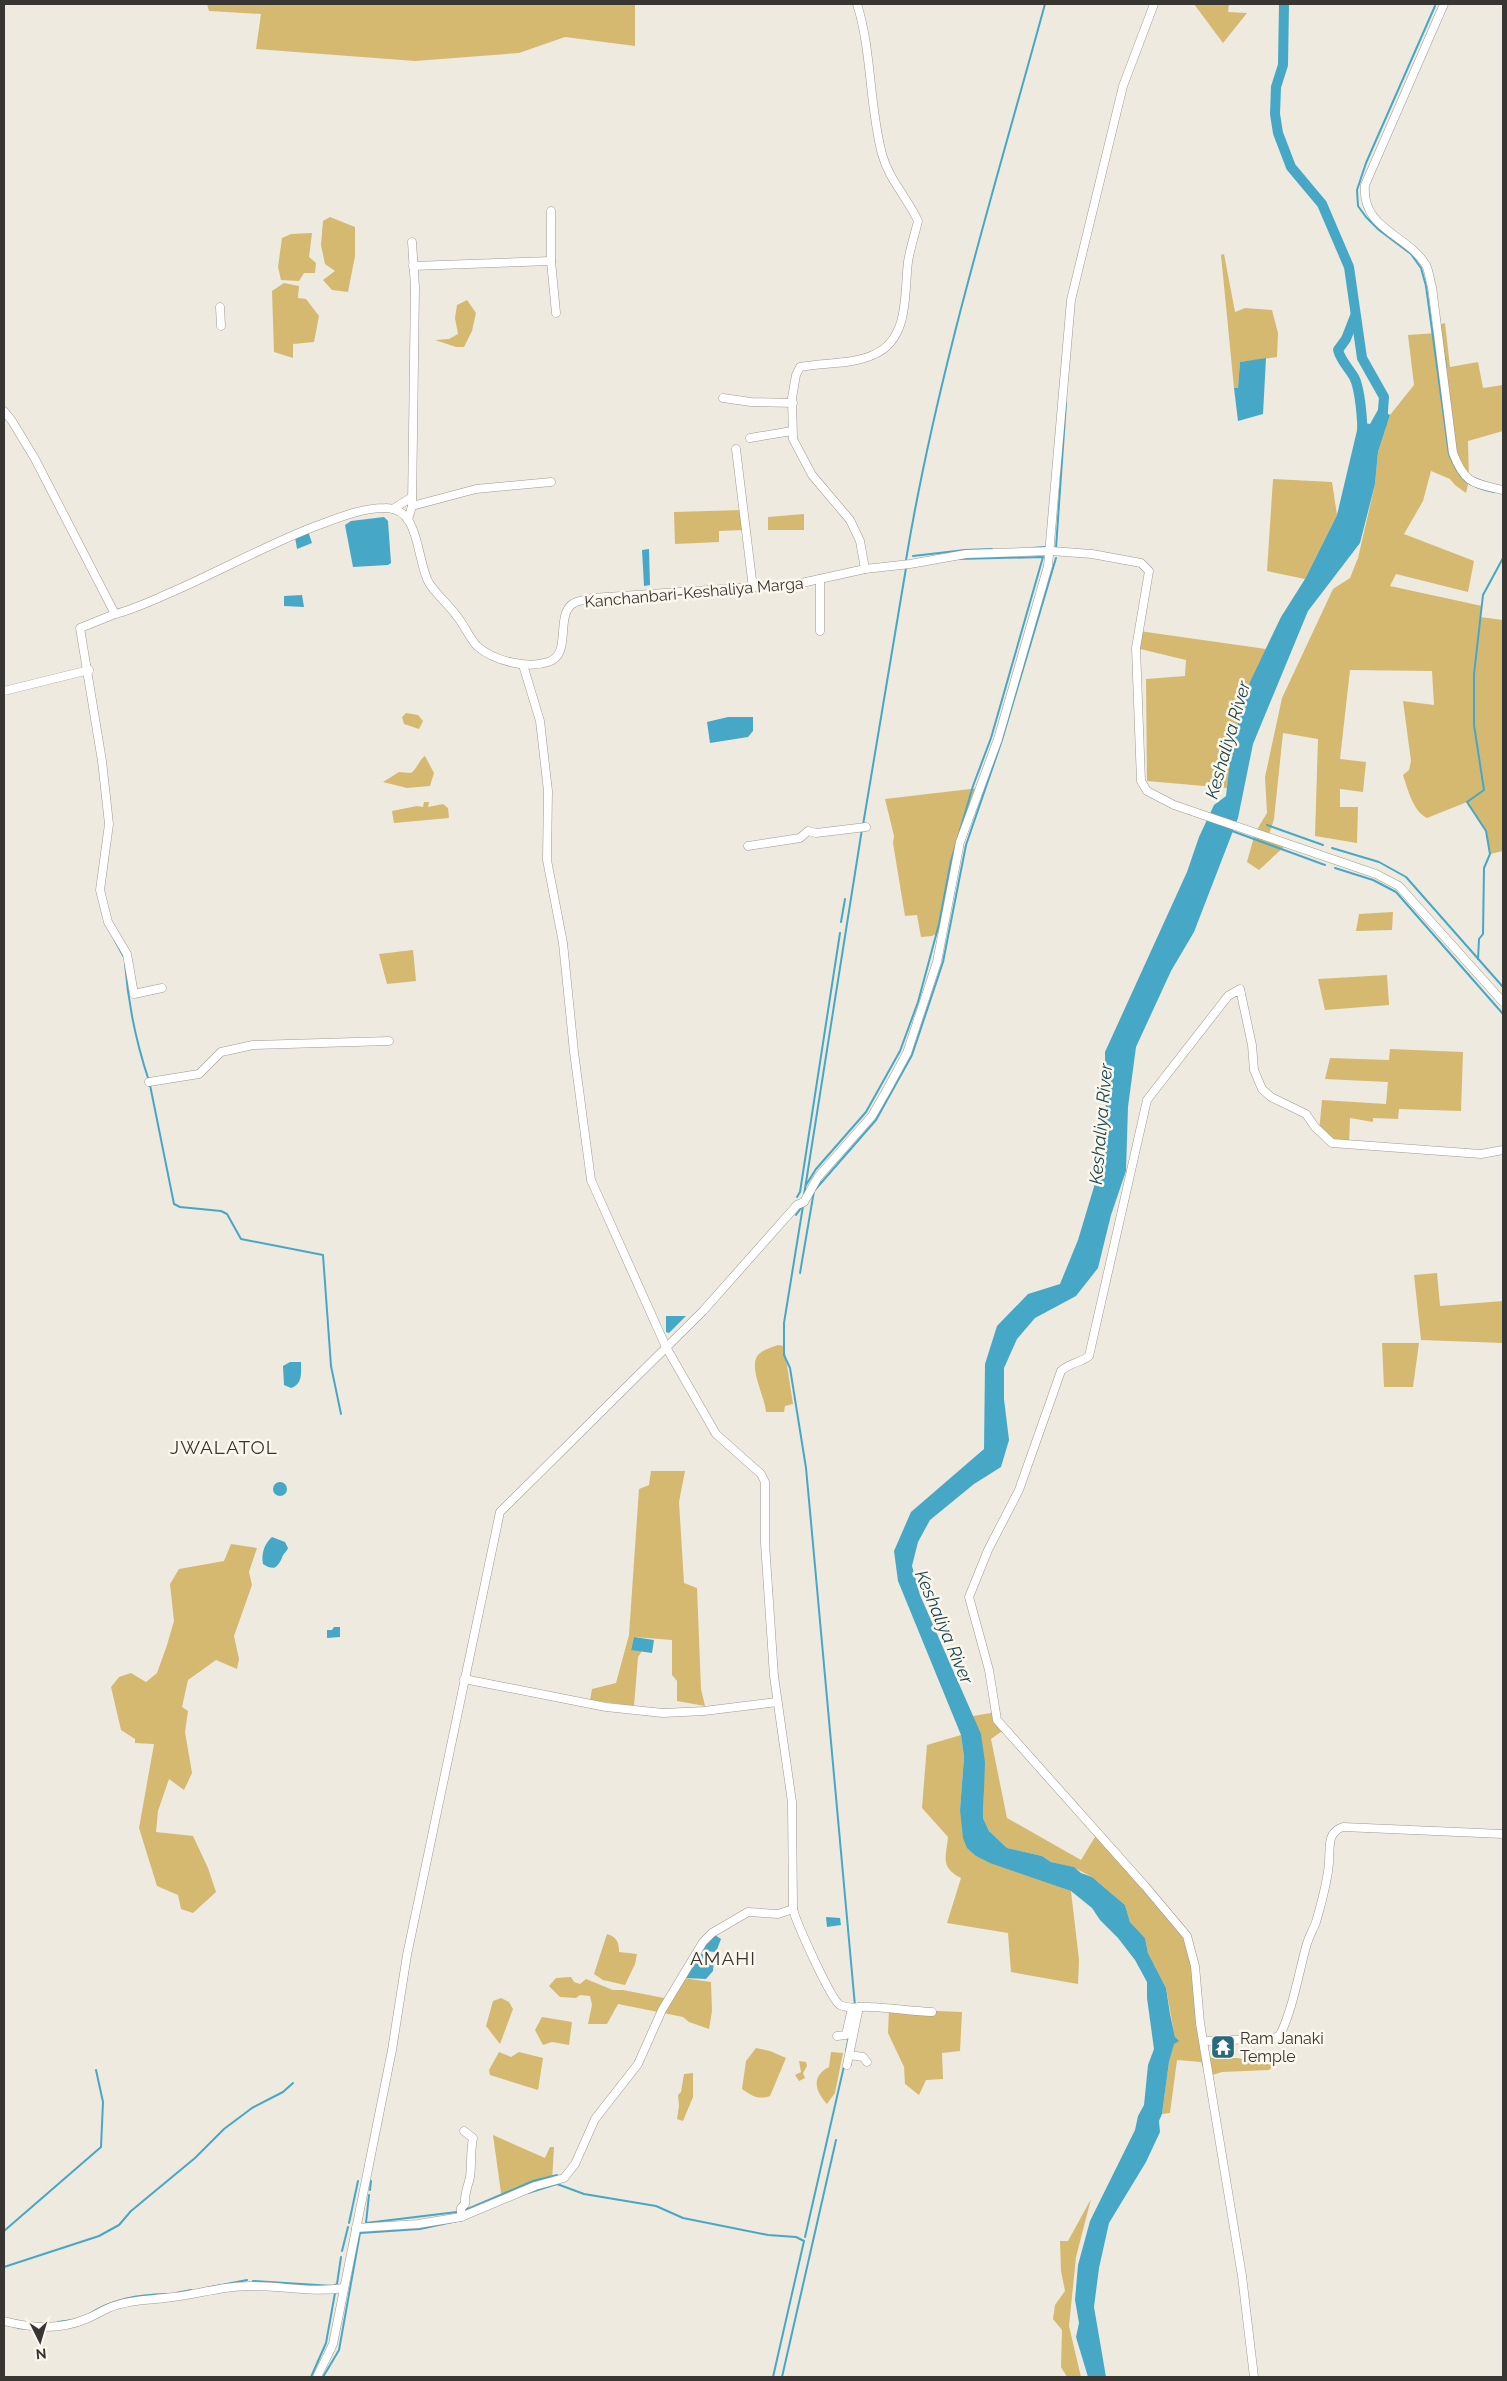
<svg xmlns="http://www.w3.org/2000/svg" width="1507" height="2381" font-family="Raleway,sans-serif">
<rect width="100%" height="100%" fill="#eeeadf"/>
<g fill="#d5b970">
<path d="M207 4H635V46L565 37 519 53 415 61 256 49 261 14 209 11Z"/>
<path d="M1194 4H1229L1228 12 1247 13 1223 43Z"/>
<path d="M330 217 355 227V256L348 292 332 290 323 280 335 271 325 264 321 245 323 221Z"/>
<path d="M312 233 309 257 316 263 315 273H304L299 281 281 280 278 267 282 238 291 234Z"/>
<path d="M1224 254 1235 312 1245 308 1272 310 1278 333 1277 357 1240 362 1238 388H1234L1221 255Z"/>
<path d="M284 283 299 286 298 298 306 299 319 316 314 342 293 344V358L274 352 272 291Z"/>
<path d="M467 300 476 313 472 331 464 347H456L435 340 449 339 458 334 455 318 457 305Z"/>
<path d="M1445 323 1450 367 1478 362 1483 388 1503 385V431L1468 441 1469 480 1466 493 1455 485 1450 479 1431 471 1423 501 1404 534 1474 561 1468 592 1396 574 1390 586 1482 606 1480 617 1503 620V851L1490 854 1486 831 1467 802 1427 818C1413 811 1408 790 1403 775L1409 770 1411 761 1403 701 1434 705 1432 671 1350 670 1340 759 1366 762 1363 792 1340 789V807H1358L1357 843 1315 836 1318 739 1283 733 1274 819 1268 838 1287 844 1259 870 1247 862 1255 833 1267 813 1265 777 1282 698 1333 589 1350 578 1358 558 1375 484 1378 452 1390 415 1414 385 1408 335 1437 333V325Z"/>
<path d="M1273 479 1332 482 1337 515 1305 579 1267 571Z"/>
<path d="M742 510 743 530 719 531V542L675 544 674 512Z"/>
<path d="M804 514V530H768V517Z"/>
<path d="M1139 631 1266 649C1245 694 1233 738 1227 788L1147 781 1146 679 1185 676 1186 660 1136 648Z"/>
<path d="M406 713 418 715 423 721 419 729 404 724 402 717Z"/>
<path d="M425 756 434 773 430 786 407 788 383 782 399 772 411 773C418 768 418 761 425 756Z"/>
<path d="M979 788 960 842 942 931 932 936 921 937 917 915 905 916 893 843 894 836 885 799Z"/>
<path d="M424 802H429L428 807 443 804 448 808 449 818 394 823 392 811 417 806 423 807Z"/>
<path d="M1393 912 1392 930 1356 931 1359 914Z"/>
<path d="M413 950 416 981 387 984 379 954Z"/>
<path d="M1387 975 1389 1005 1325 1010 1318 979Z"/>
<path d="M1390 1049 1463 1052 1461 1111 1399 1109 1398 1119 1373 1118V1122L1350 1118 1349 1145 1332 1143 1319 1132 1322 1100 1386 1104 1388 1082 1325 1079 1330 1058 1389 1060Z"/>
<path d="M1437 1273 1440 1306 1503 1301V1343L1421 1340 1414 1275Z"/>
<path d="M1382 1343H1419L1413 1387H1384Z"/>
<path d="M778 1345 784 1346 793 1404 785 1406 784 1412H766C765 1396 746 1364 760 1353 765 1349 773 1347 778 1345Z"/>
<path d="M651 1471H685L679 1502 684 1583 697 1588 701 1689 705 1706 677 1701V1681L672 1675V1640L634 1637 631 1649 642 1651 638 1657 634 1706 590 1700 592 1689 616 1683 629 1635 639 1489 649 1485Z"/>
<path d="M231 1544 257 1548 249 1572 252 1585 234 1636 239 1659 237 1669 216 1660 188 1680 182 1707 188 1711 185 1732 192 1773 184 1790 169 1779 158 1811 156 1832 193 1836 208 1868 216 1892 193 1913 181 1909 178 1895 157 1886 139 1828 154 1744 135 1743V1739L121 1730 111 1687 119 1677 131 1673 146 1682 157 1673 167 1645 174 1621 170 1584 179 1569 224 1561Z"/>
<path d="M995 1706 1005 1729 991 1739 1007 1818 1081 1860 1098 1832 1187 1936 1205 2041 1211 2058H1237L1277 2064 1269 2070 1222 2072 1206 2077 1201 2062 1177 2060 1170 2113 1162 2114 1169 2062 1175 2038 1166 1988 1148 1953 1145 1938 1130 1922 1125 1905 1092 1877 1073 1867 1051 1862 1042 1856 1007 1848 989 1831 983 1818 984 1793 973 1716 991 1713Z"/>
<path d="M961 1735 964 1757 960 1810 976 1856 1071 1891 1079 1960 1078 1984 1011 1972 1008 1933 947 1923 961 1878C940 1867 946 1858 948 1837L922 1808 927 1745Z"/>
<path d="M607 1934C617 1937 619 1942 619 1952L637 1954 635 1964 625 1985 603 1980 594 1974Z"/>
<path d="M571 1977 574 1982 580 1984 586 1979 613 1990H623L664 1998 674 1996 683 1978 711 1982 712 2011 709 2029 689 2022 683 2017 618 2004 607 2024H588L592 2005 590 1996 580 1995 576 1998 560 1997 549 1986 556 1978Z"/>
<path d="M501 1998 509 2002 513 2009 500 2044 486 2026 493 2001Z"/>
<path d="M889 2009 962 2012 960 2051 942 2053 943 2079 926 2080 919 2095 905 2084 904 2067 888 2033Z"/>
<path d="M542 2017 572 2022 569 2045 552 2042 543 2045 535 2030Z"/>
<path d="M756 2048 770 2051 786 2058 770 2096C758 2100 752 2096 742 2089L746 2061Z"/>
<path d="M499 2052 511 2057 519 2052 543 2058 538 2090 490 2075 489 2070Z"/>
<path d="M831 2052 843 2053 835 2093 827 2104C815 2091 811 2076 829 2067Z"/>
<path d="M799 2061 806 2062 807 2066 803 2073 805 2078 799 2081 795 2075 801 2072Z"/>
<path d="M693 2073V2097L683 2121 677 2119 679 2106 678 2095 681 2092 684 2074Z"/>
<path d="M493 2135 545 2158 550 2147H554L552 2181 502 2200Z"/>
<path d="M1091 2199 1076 2257 1069 2326 1081 2377H1067L1061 2367 1062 2330 1053 2319 1055 2305 1065 2291 1061 2271 1060 2241H1068Z"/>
</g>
<g fill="#46a8c6">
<path d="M1266 358 1263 414 1238 421 1234 388H1238L1240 362Z"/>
<path d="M1379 408 1390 415 1378 452 1375 484 1360 543 1308 611 1253 744 1238 818 1194 932 1171 971 1136 1047 1128 1107 1126 1171 1111 1215 1098 1268 1076 1296 1035 1318 1017 1339 1004 1368V1399L1009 1440 1001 1467 974 1484 930 1520 918 1542 912 1566 920 1595 981 1734 985 1762 983 1818 989 1831 1007 1848 1042 1856 1051 1862 1074 1867 1081 1873 1092 1877 1125 1905 1130 1922 1145 1938 1148 1953 1166 1988 1170 2014 1175 2037 1179 2041 1174 2044 1169 2062 1162 2114 1159 2121 1160 2132 1146 2162 1109 2223 1099 2268 1094 2307 1106 2377H1088L1076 2337 1079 2323 1075 2300 1078 2265 1090 2221 1135 2130 1138 2116 1144 2105 1148 2065 1154 2049 1147 1998V1982L1135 1960 1118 1938 1100 1920 1092 1908 1071 1891 990 1863 976 1856 967 1848 963 1838 960 1810 964 1757 961 1735 898 1581 894 1551 911 1512 984 1449 985 1364 997 1326 1028 1294 1060 1284 1078 1240 1096 1180 1106 1124 1105 1052 1187 872 1199 837 1214 805 1226 796 1232 743 1250 682 1281 617 1305 579 1337 515 1359 422 1370 424Z"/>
<path d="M384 517 388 521 391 563 388 565 353 567 345 525 351 521Z"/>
<path d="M308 531 312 543 297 549 295 537Z"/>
<path d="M649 549 650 585 644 586 642 550Z"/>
<path d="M302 595 304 607 284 606V596Z"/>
<path d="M728 717H753V731L748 737 710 743 707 722Z"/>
<path d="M666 1316H686L669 1333 666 1332Z"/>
<path d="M290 1362H301C301 1373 303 1384 291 1388L284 1385 283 1366Z"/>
<circle cx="280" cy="1489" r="7"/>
<path d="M272 1537 285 1542 288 1548C287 1552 283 1553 282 1558 277 1568 274 1571 263 1564 261 1554 264 1544 272 1537Z"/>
<path d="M334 1627H340V1637L327 1638V1630H332Z"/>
<path d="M634 1637 654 1640 652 1653 631 1650Z"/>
<path d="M826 1917 840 1918 841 1925 827 1927Z"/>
<path d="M715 1935 721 1939 716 1952 703 1951 702 1948Z"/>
<path d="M699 1953 714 1958 713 1971 706 1979 685 1978Z"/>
</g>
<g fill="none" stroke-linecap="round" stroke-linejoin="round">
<g stroke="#46a8c6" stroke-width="2">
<path d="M1435 6 1366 163 1357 190 1358 206 1366 217 1379 230 1411 254 1421 268 1426 286 1449 454C1460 480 1466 486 1494 492"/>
<path d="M1445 358 1446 371"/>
<path d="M1474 478 1484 482"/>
<path d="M1032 548 1045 547"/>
<path d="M1056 548 1066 403"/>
<path d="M913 556 965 550 992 549"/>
<path d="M906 560C937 373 995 187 1045 4"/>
<path d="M863 825 906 568"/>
<path d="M1267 825 1323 845"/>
<path d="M1232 831 1325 865"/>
<path d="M1332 848 1379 862 1406 877 1503 987"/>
<path d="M1335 868 1373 880 1396 892 1503 1014"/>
<path d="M841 922 845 899"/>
<path d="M114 939 125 959"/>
<path d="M1478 959 1479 939 1483 934 1484 868 1490 854 1486 831 1467 802 1484 790 1474 725V674L1483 595 1503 558"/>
<path d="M125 963C128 1004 136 1042 149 1081"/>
<path d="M150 1085 174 1204 180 1207 221 1211 227 1214 241 1239 323 1255 331 1366 341 1414"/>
<path d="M806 1185 816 1169 866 1112 900 1051 918 1002 939 924 951 861 973 786 991 738 1043 557 957 559"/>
<path d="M804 1195 862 829"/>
<path d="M797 1197 800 1192 840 933"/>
<path d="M803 1206 784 1323V1355L790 1368 806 1468 812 1533 855 2006"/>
<path d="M796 1215 801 1208"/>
<path d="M800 1273 814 1191 876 1120 912 1055 943 962 966 845 1002 740 1056 558"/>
<path d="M846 2051 849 2036"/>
<path d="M370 2190 371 2181"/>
<path d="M528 2193 557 2184 584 2194 656 2206 683 2218 768 2235 796 2237 804 2241 773 2377"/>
<path d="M369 2195 366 2223 457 2212"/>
<path d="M463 2211 533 2181 557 2175"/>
<path d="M349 2223 358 2181"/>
<path d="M4 2231 101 2147 103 2102 96 2070"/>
<path d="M805 2237 844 2066"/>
<path d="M342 2251 348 2227"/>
<path d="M4 2267 99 2236 119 2225 131 2211 195 2158 224 2129 252 2108 283 2092 293 2083"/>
<path d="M253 2281 333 2286 337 2284 341 2257"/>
<path d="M206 2288 247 2280"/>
<path d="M176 2293 191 2290"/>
<path d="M89 2314C114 2298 138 2295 167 2294"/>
<path d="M58 2322 73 2320"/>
<path d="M18 2328 31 2329"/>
<path d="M311 2377 326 2343 335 2293H325"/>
<path d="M323 2377 339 2350 360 2233 420 2229 457 2221"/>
<path d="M782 2377 836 2140"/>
</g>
<g stroke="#46a8c6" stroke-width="10">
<path d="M1284 4 1283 65 1276 87 1275 114 1278 133 1291 167 1322 204 1349 267 1362 358 1384 397 1382 423"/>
<path d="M1355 316 1346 339 1338 350C1341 361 1348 367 1354 377 1360 388 1363 422 1362 436"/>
</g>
<defs>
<g id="minor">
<path d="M857 4C872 51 869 105 882 154 889 180 907 197 918 221 915 234 910 248 908 262 904 292 910 338 875 354 853 365 824 362 800 367L796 375 792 398 793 439 812 475 850 520 860 541 865 569"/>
<path d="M1444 4 1365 185C1361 229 1407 234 1426 265 1429 271 1430 281 1432 287L1453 453C1465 484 1473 483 1503 490"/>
<path d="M551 211V261L556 313"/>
<path d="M413 266 551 261"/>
<path d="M220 307 221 326"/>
<path d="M723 398 751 402 793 403"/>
<path d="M4 411 12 421 35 459 115 614C135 609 153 600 172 592 220 571 266 545 316 526 338 518 361 508 385 508 421 507 416 561 429 583 436 594 448 604 456 615 464 624 469 638 477 646 494 661 527 669 548 662 573 655 554 614 574 603 579 600 587 600 592 598L797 584 865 569 910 564 966 554 1051 551 1092 554 1141 563 1149 571 1136 648 1141 781 1147 791 1174 805 1376 874 1399 886 1503 1002"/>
<path d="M750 438 792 431"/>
<path d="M736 449 753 588"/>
<path d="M412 506 476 489 551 482"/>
<path d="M393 509 412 497"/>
<path d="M408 520 412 506 415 287 412 242"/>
<path d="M820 579V631"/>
<path d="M115 614 80 628 102 761 109 824 100 890 108 922 127 954 134 994 162 988"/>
<path d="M523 665 540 721 548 791 547 860 563 943 574 1052 591 1180 666 1347 716 1434 761 1474 765 1482V1543L774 1676 792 1802 793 1909C796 1922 831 2000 840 2005 851 2010 859 2006 870 2007 891 2008 911 2011 932 2012"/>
<path d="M4 691 89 670"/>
<path d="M748 846 800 838 808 831 816 833 866 827"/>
<path d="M149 1082 199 1074 221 1052 253 1045 389 1041"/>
<path d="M464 1679 606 1707 663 1713 704 1711 777 1702"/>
<path d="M837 2036 846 2035 852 2008"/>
<path d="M1205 2041 1275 2038 1280 2035C1293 2008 1298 1976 1306 1947 1308 1938 1313 1930 1316 1922 1321 1904 1328 1881 1329 1862 1330 1847 1327 1832 1343 1827L1503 1834"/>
<path d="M850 2055 863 2057 867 2062"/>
<path d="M847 2065 859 2007"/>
<path d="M461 2217V2208L465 2204C464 2193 468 2187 470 2177 472 2163 470 2153 473 2138L464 2131"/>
<path d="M356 2228 418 2224 461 2217 535 2186 564 2178 575 2164 595 2119 638 2064 662 2010 703 1942 712 1933 748 1912 778 1914 793 1909"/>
<path d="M4 2321C30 2328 60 2330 86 2319 96 2315 106 2308 117 2305 136 2299 154 2300 173 2297 199 2294 226 2285 253 2286 283 2286 313 2293 344 2288"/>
<path d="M317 2377 333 2344 392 2050 407 1955 500 1512 703 1311 797 1205 804 1202 818 1177 872 1116 888 1088 907 1053 937 962 960 842 998 739 1048 566 1071 300 1123 86 1154 4"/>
<path d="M1254 2377 1242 2276 1200 2023 1195 1966 1187 1936 1145 1886 997 1720 989 1670 969 1597 988 1550 1019 1490 1061 1371C1069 1363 1080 1363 1089 1356L1147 1100 1228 996 1240 989 1252 1045 1254 1070 1262 1089 1271 1097 1306 1114 1315 1127 1332 1143 1481 1154 1503 1150"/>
</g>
</defs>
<use href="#minor" stroke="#9d9a90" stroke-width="9"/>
<use href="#minor" stroke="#fff" stroke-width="8"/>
</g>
<defs>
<symbol id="temple-square" viewBox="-11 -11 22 22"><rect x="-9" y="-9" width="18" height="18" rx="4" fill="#28697c" stroke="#fbf7ec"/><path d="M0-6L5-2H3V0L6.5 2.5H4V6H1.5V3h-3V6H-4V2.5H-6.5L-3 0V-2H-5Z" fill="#fff"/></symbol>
</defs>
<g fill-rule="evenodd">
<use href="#temple-square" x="1209" y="2033" width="28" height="28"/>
</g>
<g text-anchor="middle" stroke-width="5" stroke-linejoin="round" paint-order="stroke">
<g font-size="16" fill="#373632" stroke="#fbf7ec">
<text transform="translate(694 592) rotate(-5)" y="6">Kanchanbari-Keshaliya Marga</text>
</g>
<g font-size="16" fill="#373632" stroke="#fbf7ec" text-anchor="start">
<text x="1240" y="2044">Ram Janaki<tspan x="1240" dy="18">Temple</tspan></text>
</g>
<g font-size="18" font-style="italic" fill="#194451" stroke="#fbf7ec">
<text transform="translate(1228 740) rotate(-74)" y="6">Keshaliya River</text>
<text transform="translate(1101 1124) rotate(-85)" y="6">Keshaliya River</text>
<text transform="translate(944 1627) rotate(67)" y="6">Keshaliya River</text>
</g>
<g font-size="19" letter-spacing="1" fill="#373632" stroke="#fbf7ec">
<text x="224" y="1454">JWALATOL</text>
<text x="723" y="1965">AMAHI</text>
</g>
</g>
<rect width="1507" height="2381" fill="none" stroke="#373632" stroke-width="10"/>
<g transform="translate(40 2341) rotate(175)" stroke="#fbf7ec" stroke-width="4" paint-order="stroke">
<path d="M0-4L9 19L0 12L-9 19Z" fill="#373632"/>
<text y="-8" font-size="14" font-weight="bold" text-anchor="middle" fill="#373632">N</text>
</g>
</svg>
